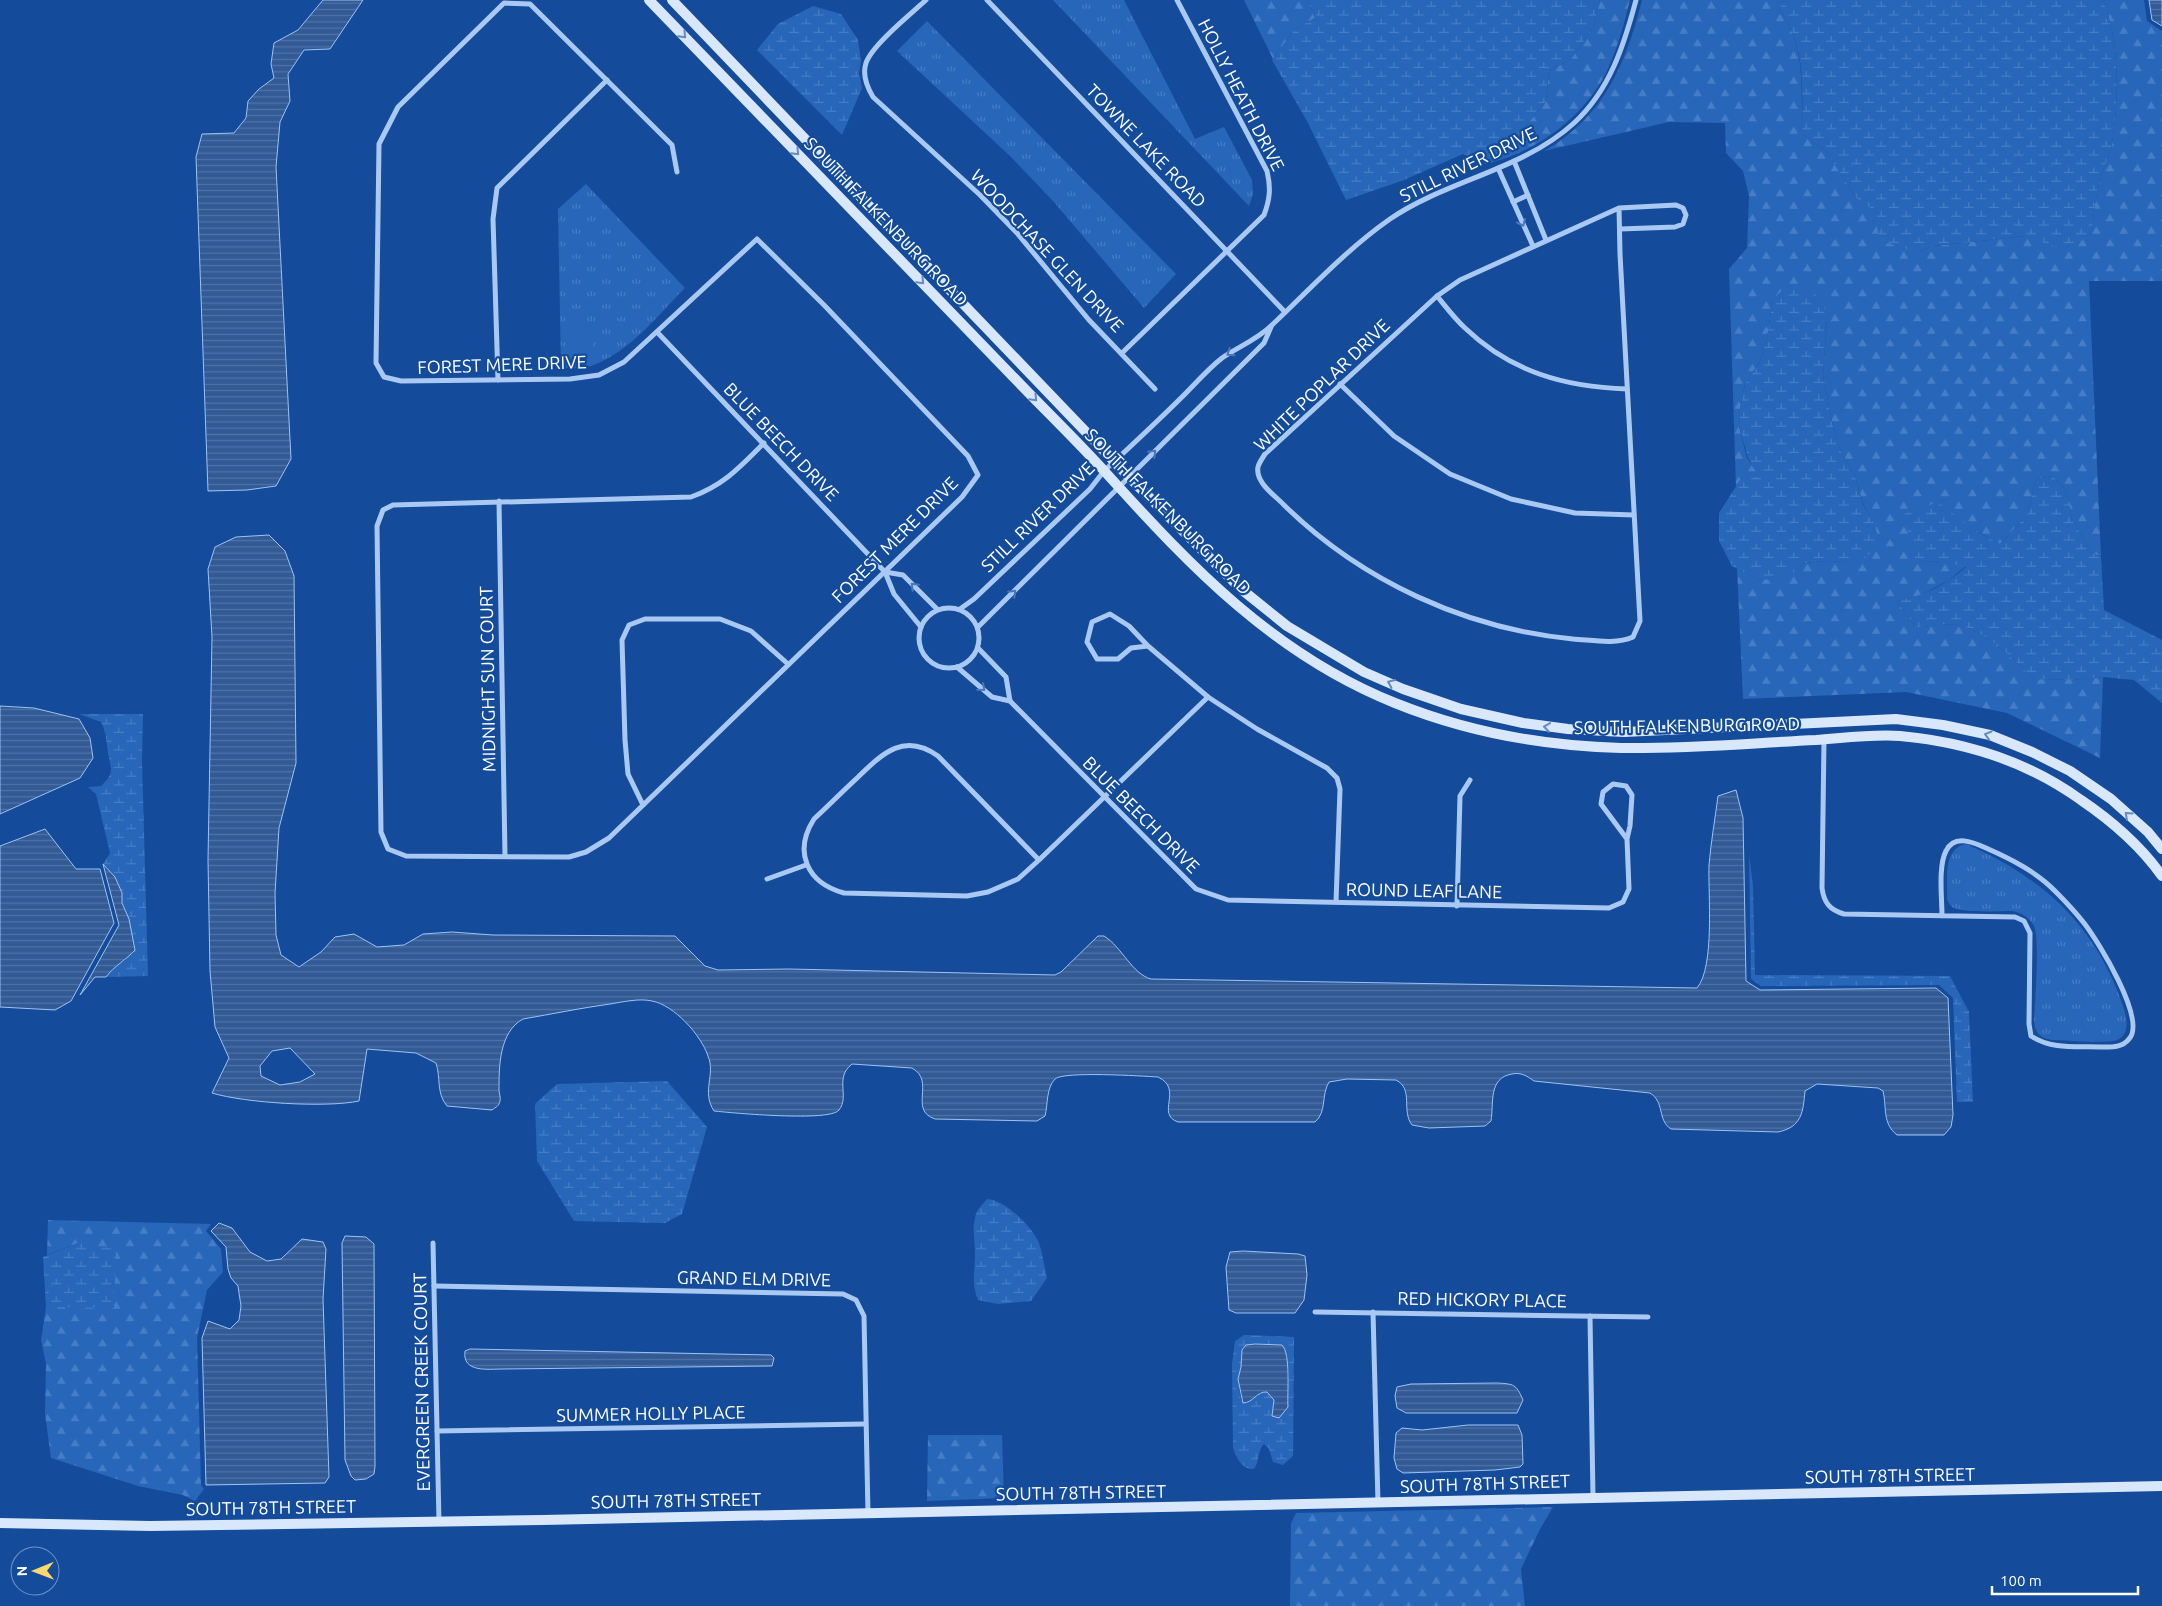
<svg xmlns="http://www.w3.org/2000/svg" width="2162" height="1606" font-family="Ubuntu,sans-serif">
<defs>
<pattern id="grass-tufts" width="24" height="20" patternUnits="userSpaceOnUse" patternTransform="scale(1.25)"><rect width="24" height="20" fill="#2766b9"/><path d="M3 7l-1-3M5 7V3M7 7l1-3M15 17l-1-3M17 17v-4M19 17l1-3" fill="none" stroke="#477dc4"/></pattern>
<pattern id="forest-firs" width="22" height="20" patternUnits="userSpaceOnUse" patternTransform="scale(1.25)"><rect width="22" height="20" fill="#2766b9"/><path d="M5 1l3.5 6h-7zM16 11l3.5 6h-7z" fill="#477dc4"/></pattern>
<pattern id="wetland-marsh" width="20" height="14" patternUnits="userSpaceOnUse" patternTransform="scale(1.25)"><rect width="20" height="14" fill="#2766b9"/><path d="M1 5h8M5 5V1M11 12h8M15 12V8" fill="none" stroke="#477dc4"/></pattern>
<pattern id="water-rules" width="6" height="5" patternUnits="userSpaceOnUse" patternTransform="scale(1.25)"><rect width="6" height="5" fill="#325a95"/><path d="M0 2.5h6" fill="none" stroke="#5173a5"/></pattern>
</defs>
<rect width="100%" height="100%" fill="#144c9b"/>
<g fill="url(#grass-tufts)">
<path d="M1053 0H1124L1195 139 1224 127 1252 180 1253 194 1249 206Z"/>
<path d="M927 21 1176 274 1144 308 1053 201 1010 156 897 51Z"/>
<path d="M586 184 685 288C657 316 629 353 591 366 582 369 570 368 561 368L558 209Z"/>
<path d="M1966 844C2042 877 2094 924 2122 1003 2126 1015 2132 1033 2117 1040 2106 1044 2065 1040 2052 1040 2040 1038 2035 1033 2034 1021 2035 1004 2040 938 2034 926 2029 917 2022 913 2012 911 1999 911 1965 913 1954 908 1950 906 1949 903 1947 899 1948 880 1942 849 1966 844Z"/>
</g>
<g fill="url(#forest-firs)">
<path d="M1244 0H1306L1317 17 1295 29 1273 59Z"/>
<path d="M1600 0H1630C1624 25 1617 50 1606 73 1583 118 1535 153 1486 164L1516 137 1546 102 1549 71 1571 59 1593 28Z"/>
<path d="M1642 0H1784L1779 10C1807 44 1801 92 1802 134L1826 151 1857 199 1878 212 1916 252 1934 246 2026 236H2092C2093 217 2095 198 2100 180 2103 168 2110 156 2112 143 2119 98 2120 43 2103 0H2144L2147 21 2162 31V281H2089L2101 557 2091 552 2072 519 2066 491 2053 476 2036 479 2027 515 2000 544 1975 530 1920 562 1940 561 1966 566 1949 580 1919 596 1897 601 1915 627C1929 627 1948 622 1962 626 1991 635 2013 659 2034 679L2071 680 2103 677 2100 758 2007 713 1906 692 1743 699 1737 568 1759 580 1793 573 1804 563 1827 561 1846 562 1873 520 1863 504 1855 476 1841 452 1832 422 1823 376 1827 319 1773 299 1767 338 1760 361 1745 384 1740 409 1739 426 1747 458 1760 477H1742L1736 488 1729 269 1747 248 1749 196 1743 171 1726 153 1725 123 1669 122 1544 151C1604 117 1626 63 1642 0Z"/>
<path d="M48 1220 211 1224 206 1231 221 1249 223 1272 207 1290 197 1338 201 1485 204 1489 195 1501 183 1495 138 1486 51 1458 45 1414 46 1364 41 1340 46 1307H114L78 1243 47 1255Z"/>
<path d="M928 1435H1002L1004 1498 927 1501Z"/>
<path d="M1553 1507 1539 1531 1521 1569 1525 1606H1290L1291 1523 1296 1513Z"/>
</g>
<g fill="url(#wetland-marsh)" fill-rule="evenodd">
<path d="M1306 0H1600L1593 28 1571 59 1549 71 1546 102 1516 137 1486 164 1463 154 1404 180 1346 200 1308 123 1272 60 1295 29 1317 17Z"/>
<path d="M1784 0H2103C2120 43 2119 99 2112 144 2110 156 2103 168 2100 180 2095 199 2093 217 2092 237L2059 248 2026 236 1934 246 1916 252 1878 240 1877 212 1857 199 1826 151 1802 134C1802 92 1807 44 1779 10Z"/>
<path d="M813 6 841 14 858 40 861 61 859 74 862 88 842 135 757 50 778 24Z"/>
<path d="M1789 284 1811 290 1823 302 1827 319 1823 376 1832 422 1841 452 1855 476 1863 505 1873 519 1880 544 1865 558 1846 562 1827 561 1804 563 1793 573 1776 579 1759 580 1732 566 1719 541V513L1742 477H1759L1748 458 1739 426 1740 409 1745 384 1760 361 1767 338 1773 299Z"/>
<path d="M2053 476 2066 491 2072 519 2091 552 2101 557 2104 610 2162 640V703L2134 680 2103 677 2071 680 2034 679C2013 659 1991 635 1962 626 1948 622 1929 627 1915 627L1897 601C1924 596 1945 585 1966 567L1940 561 1920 562 1913 556 1904 514 1938 502 1975 530 2000 544 2027 515 2036 479Z"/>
<path d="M79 714H143L142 760 148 976 106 977 114 967 126 960 129 919 122 903V893L115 877 103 864 110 853 96 794 88 787 101 786C115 773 111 769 108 753 106 740 107 735 101 722Z"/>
<path d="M1749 854 1753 886 1755 975 1950 976 1969 1012 1973 1102H1957L1953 998 1939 985 1761 986 1751 979Z"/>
<path d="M667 1081 707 1127 682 1214 665 1223 574 1221 537 1161 535 1104 557 1084Z"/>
<path d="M987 1199C1005 1200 1032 1226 1039 1243 1043 1254 1044 1267 1047 1278L1031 1301 998 1304 978 1300C971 1284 975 1271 975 1254 975 1242 972 1229 975 1218 976 1210 982 1205 987 1199Z"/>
<path d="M78 1243 116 1249 114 1308 46 1307 43 1257Z"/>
<path d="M1244 1335 1294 1337 1293 1456 1283 1465 1273 1462 1269 1449 1264 1444C1257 1451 1260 1461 1254 1469 1242 1470 1235 1456 1233 1447L1232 1364 1235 1341ZM1286 1351C1286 1359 1289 1368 1289 1375 1288 1386 1287 1396 1288 1407L1272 1415 1274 1400 1267 1392H1263L1247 1403 1241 1400 1238 1379 1241 1367Z"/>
</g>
<path fill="#2766b9" d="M592 324V346L572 347V325Z"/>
<g fill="url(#water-rules)" stroke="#9bc3f6" fill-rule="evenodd">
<path d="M323 0H363L330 49 304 50 288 74 290 101 280 122 276 167 291 459 276 486 247 490 208 491 196 157 202 134 234 133 246 118 248 101 259 89 274 78 271 64 274 43 298 30Z"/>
<path d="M2149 0H2162V26L2152 20Z"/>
<path d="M269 535 285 551 294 576 296 763 279 828 275 893 276 935 281 955 299 967 321 952 335 937 354 934 377 947 404 945 423 934 452 932 493 935 675 936 705 966 718 970 789 969 1055 975 1061 972 1098 936H1104C1122 947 1132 974 1151 979L1697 988C1715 967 1708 893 1709 865 1711 842 1715 819 1718 796L1736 790 1743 818 1746 981 1760 990 1936 988 1948 998 1953 1115 1951 1127 1944 1135H1897C1882 1123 1887 1108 1883 1091L1878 1088 1817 1084 1805 1091C1803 1112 1802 1127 1778 1132L1671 1129C1657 1120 1665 1102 1650 1093L1534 1081C1527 1076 1521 1072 1512 1074 1488 1078 1494 1103 1491 1121L1485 1126 1429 1128 1412 1125C1401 1111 1414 1089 1396 1080L1347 1079 1329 1082C1321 1095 1327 1112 1315 1122H1178C1155 1114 1184 1089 1158 1077 1142 1076 1063 1071 1055 1079 1046 1088 1048 1105 1045 1116L1037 1121 935 1119C908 1110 936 1081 912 1068L852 1064C834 1078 850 1096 839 1110 830 1122 733 1113 714 1111 701 1091 716 1075 708 1056 701 1035 674 1005 652 1001 639 998 623 1002 610 1004 581 1008 552 1014 523 1019 499 1032 499 1067 499 1090 499 1094 501 1098 500 1101 499 1106 496 1107 492 1110L447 1106C436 1093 441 1078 436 1063L416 1053 367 1049 359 1101C326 1108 245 1103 212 1093L229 1058 215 1027 210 971 208 860 212 637 208 569 215 547 236 537ZM290 1048 315 1074 300 1082 280 1085 261 1076 260 1066 272 1051Z"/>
<path d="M0 706 34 708 79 719 90 738 93 758 80 778 0 814Z"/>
<path d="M45 829 76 869H100L114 923 71 1001 55 1010 0 1007V846Z"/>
<path d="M103 864 115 877 122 893V903L129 919 135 950C126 960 114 966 106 977H95L80 995 119 925Z"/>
<path d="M219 1223 232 1228 250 1252 267 1261 281 1259 302 1239 323 1242 326 1249 323 1299 329 1477 325 1483 206 1485 202 1338 208 1321 230 1329 239 1320 241 1306 238 1286 231 1278 228 1269 226 1247 211 1231Z"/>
<path d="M345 1236 366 1237 374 1244 375 1466 374 1474 366 1479 355 1480 351 1476 345 1460 342 1243Z"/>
<path d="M1243 1251 1298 1254 1305 1256 1307 1275 1304 1300 1295 1313H1236L1229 1310 1226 1267 1230 1252Z"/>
<path d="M1255 1344 1282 1345C1291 1354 1287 1393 1288 1407L1279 1418 1272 1416 1274 1400 1267 1392C1257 1391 1253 1403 1243 1403L1238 1379 1241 1367 1242 1350 1246 1345Z"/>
<path d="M470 1349 771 1355 774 1358 772 1366 503 1369C488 1369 462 1373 465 1351Z"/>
<path d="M1497 1383C1514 1384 1516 1384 1523 1400L1517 1413H1406L1397 1408 1395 1396 1397 1387 1411 1384Z"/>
<path d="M1468 1425H1518L1522 1435 1523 1464 1520 1467 1495 1470 1403 1473 1397 1469 1394 1458 1396 1433 1402 1428 1422 1430Z"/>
</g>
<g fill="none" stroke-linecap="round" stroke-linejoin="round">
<g stroke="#a9c9f3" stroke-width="5">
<path d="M926 0C911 14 872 45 866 63 862 75 867 87 873 97L980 195 1017 233 1089 320 1155 389"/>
<path d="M987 0 1285 312"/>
<path d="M1514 161 1546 240"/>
<path d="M1498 168 1533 246"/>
<path d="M677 172 672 145 530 4 504 3 398 107 379 144 376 363 384 377 401 381 570 379 599 375 624 362 757 239 824 305 968 456 978 475 962 497 609 838 586 852 569 857 406 856 388 849 381 832 377 526 383 510 393 505 691 497C724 485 740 467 764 443"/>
<path d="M1513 202 1528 195"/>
<path d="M1619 208 1620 254 1640 621 1633 637C1615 645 1592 640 1573 639 1466 629 1362 581 1285 506 1276 496 1255 483 1258 467 1259 463 1263 457 1265 454L1437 296 1460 280 1619 208 1676 205 1683 208 1686 215 1683 224 1675 227 1620 229"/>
<path d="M1437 296C1446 307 1455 319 1465 328 1511 372 1565 387 1627 389"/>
<path d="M657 332 885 572 894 594 921 627"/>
<path d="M1122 353 1264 215C1270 199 1271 188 1267 171L1177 0"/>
<path d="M498 380 493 219 497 188 607 80"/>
<path d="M1340 384 1394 436 1450 474 1511 499 1575 513 1634 515"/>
<path d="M499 501 505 856"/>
<path d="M885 572 903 575 937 609"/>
<circle cx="949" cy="638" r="30"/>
<path d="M960 609 974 599 1090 489 1104 471C1131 446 1158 421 1184 395 1196 383 1208 369 1222 358 1238 347 1258 339 1272 325 1310 289 1347 249 1390 219 1447 180 1523 170 1574 123 1610 90 1624 45 1636 0"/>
<path d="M978 627 1264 343 1271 327"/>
<path d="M1148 646 1131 648 1118 659H1097L1087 642 1092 622 1110 614 1129 626 1148 646 1208 697 1257 729 1327 768 1337 778 1340 789 1336 902"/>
<path d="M978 648 1006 677 1010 701"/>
<path d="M957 667 992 697 1010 701 1196 889 1228 900 1609 908 1623 902 1629 889 1627 839 1630 826 1632 795 1626 786 1613 784 1603 792 1601 804 1627 839"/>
<path d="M1824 740 1822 888C1824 903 1830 910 1844 914L2015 917 2024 921 2030 933 2029 1024 2031 1036C2052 1050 2077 1046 2101 1047 2111 1047 2122 1048 2129 1039 2147 1020 2098 941 2084 923 2076 913 2066 902 2056 892 2037 872 2011 859 1986 848 1973 842 1954 834 1946 851 1938 866 1942 898 1942 916"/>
<path d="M643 805 628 774 625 740 622 640 629 625 645 619H720L751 631 788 664"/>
<path d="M1039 860 938 756C903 731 881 755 856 779 842 792 828 806 814 819 793 852 807 883 844 893L967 896 988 892 1018 879 1039 860 1208 697"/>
<path d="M767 879 806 865"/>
<path d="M1457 906 1460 796 1470 780"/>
<path d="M433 1243 439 1522"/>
<path d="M434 1286 843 1294 856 1300 864 1316 868 1514"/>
<path d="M1315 1312 1648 1317"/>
<path d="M1373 1312 1378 1503"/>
<path d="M1590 1316 1593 1497"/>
<path d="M437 1431 865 1424"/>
</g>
<g stroke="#d9e7fd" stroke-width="10">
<path d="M649 0C773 130 899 258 1023 387 1051 416 1080 444 1107 474 1192 568 1275 655 1395 703 1467 732 1544 746 1621 748 1686 749 1752 743 1816 740 1844 738 1872 734 1900 736 1966 742 2027 761 2081 800 2112 821 2140 845 2162 876"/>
<path d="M672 0 1130 478 1241 589 1287 626 1364 672 1403 689 1461 709 1523 723 1568 729 1624 732 1896 719 1943 725 1990 735 2032 752 2070 771 2111 799 2148 832 2162 849"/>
<path d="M0 1523 150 1526 542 1520 2162 1486"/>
</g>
</g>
<defs><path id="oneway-chevron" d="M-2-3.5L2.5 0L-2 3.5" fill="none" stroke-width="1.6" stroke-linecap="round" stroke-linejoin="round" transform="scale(1.25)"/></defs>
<g stroke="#638ac2">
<use href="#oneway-chevron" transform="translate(683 35) rotate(46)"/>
<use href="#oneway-chevron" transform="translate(796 152) rotate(46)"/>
<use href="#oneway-chevron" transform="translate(921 281) rotate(46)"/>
<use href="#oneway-chevron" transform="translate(1034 398) rotate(46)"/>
<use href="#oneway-chevron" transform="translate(1391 683) rotate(-156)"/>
<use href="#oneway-chevron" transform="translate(1547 727) rotate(-172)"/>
<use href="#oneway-chevron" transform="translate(1988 735) rotate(-164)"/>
<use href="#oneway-chevron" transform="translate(2128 815) rotate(-138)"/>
</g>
<g stroke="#4878ba">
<use href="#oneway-chevron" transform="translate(1522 223) rotate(66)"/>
<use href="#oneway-chevron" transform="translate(1230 353) rotate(147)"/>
<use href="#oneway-chevron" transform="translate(1153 453) rotate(-45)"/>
<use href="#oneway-chevron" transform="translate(914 586) rotate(-135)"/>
<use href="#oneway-chevron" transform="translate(1013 593) rotate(-45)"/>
<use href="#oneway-chevron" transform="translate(982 688) rotate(41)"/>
</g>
<g text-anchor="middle" stroke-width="4.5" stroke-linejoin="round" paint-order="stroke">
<g font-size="18" fill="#fff" stroke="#144c9b">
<text transform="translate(1241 95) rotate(63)" y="6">HOLLY HEATH DRIVE</text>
<text transform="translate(1146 146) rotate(46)" y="6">TOWNE LAKE ROAD</text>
<text transform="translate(1468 165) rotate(-26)" y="6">STILL RIVER DRIVE</text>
<text transform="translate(886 222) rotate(46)" y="6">SOUTH FALKENBURG ROAD</text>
<text transform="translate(1047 251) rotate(47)" y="6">WOODCHASE GLEN DRIVE</text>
<text transform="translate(502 365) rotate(-2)" y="6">FOREST MERE DRIVE</text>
<text transform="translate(1322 385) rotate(-44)" y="6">WHITE POPLAR DRIVE</text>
<text transform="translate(781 442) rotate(46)" y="6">BLUE BEECH DRIVE</text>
<text transform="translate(1168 512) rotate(45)" y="6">SOUTH FALKENBURG ROAD</text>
<text transform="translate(1038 517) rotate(-44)" y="6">STILL RIVER DRIVE</text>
<text transform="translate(895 540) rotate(-45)" y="6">FOREST MERE DRIVE</text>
<text transform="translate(488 679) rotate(-91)" y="6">MIDNIGHT SUN COURT</text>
<text transform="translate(1687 726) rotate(-1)" y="6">SOUTH FALKENBURG ROAD</text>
<text transform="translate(1141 815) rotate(45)" y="6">BLUE BEECH DRIVE</text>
<text transform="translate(1424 891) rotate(1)" y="6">ROUND LEAF LANE</text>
<text transform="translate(754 1279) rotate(1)" y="6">GRAND ELM DRIVE</text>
<text transform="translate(1482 1300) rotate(1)" y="6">RED HICKORY PLACE</text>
<text transform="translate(422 1382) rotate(-91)" y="6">EVERGREEN CREEK COURT</text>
<text transform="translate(651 1414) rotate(-1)" y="6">SUMMER HOLLY PLACE</text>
<text transform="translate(1890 1476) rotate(-1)" y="6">SOUTH 78TH STREET</text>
<text transform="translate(1485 1484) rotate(-2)" y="6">SOUTH 78TH STREET</text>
<text transform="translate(1081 1493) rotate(-1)" y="6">SOUTH 78TH STREET</text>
<text transform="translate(676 1501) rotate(-1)" y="6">SOUTH 78TH STREET</text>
<text transform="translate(271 1508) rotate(-1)" y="6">SOUTH 78TH STREET</text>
</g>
</g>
<g transform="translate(35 1571) rotate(269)"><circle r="24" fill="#144c9b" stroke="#7294c3"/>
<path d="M0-4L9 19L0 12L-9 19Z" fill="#ffd86b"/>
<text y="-8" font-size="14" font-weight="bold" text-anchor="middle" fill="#ffffff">N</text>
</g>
<path d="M1992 1586v8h146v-8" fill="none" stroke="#ffffff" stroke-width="2.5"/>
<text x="2000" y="1586" font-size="15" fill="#ffffff" stroke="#144c9b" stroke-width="4" paint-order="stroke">100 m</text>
</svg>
